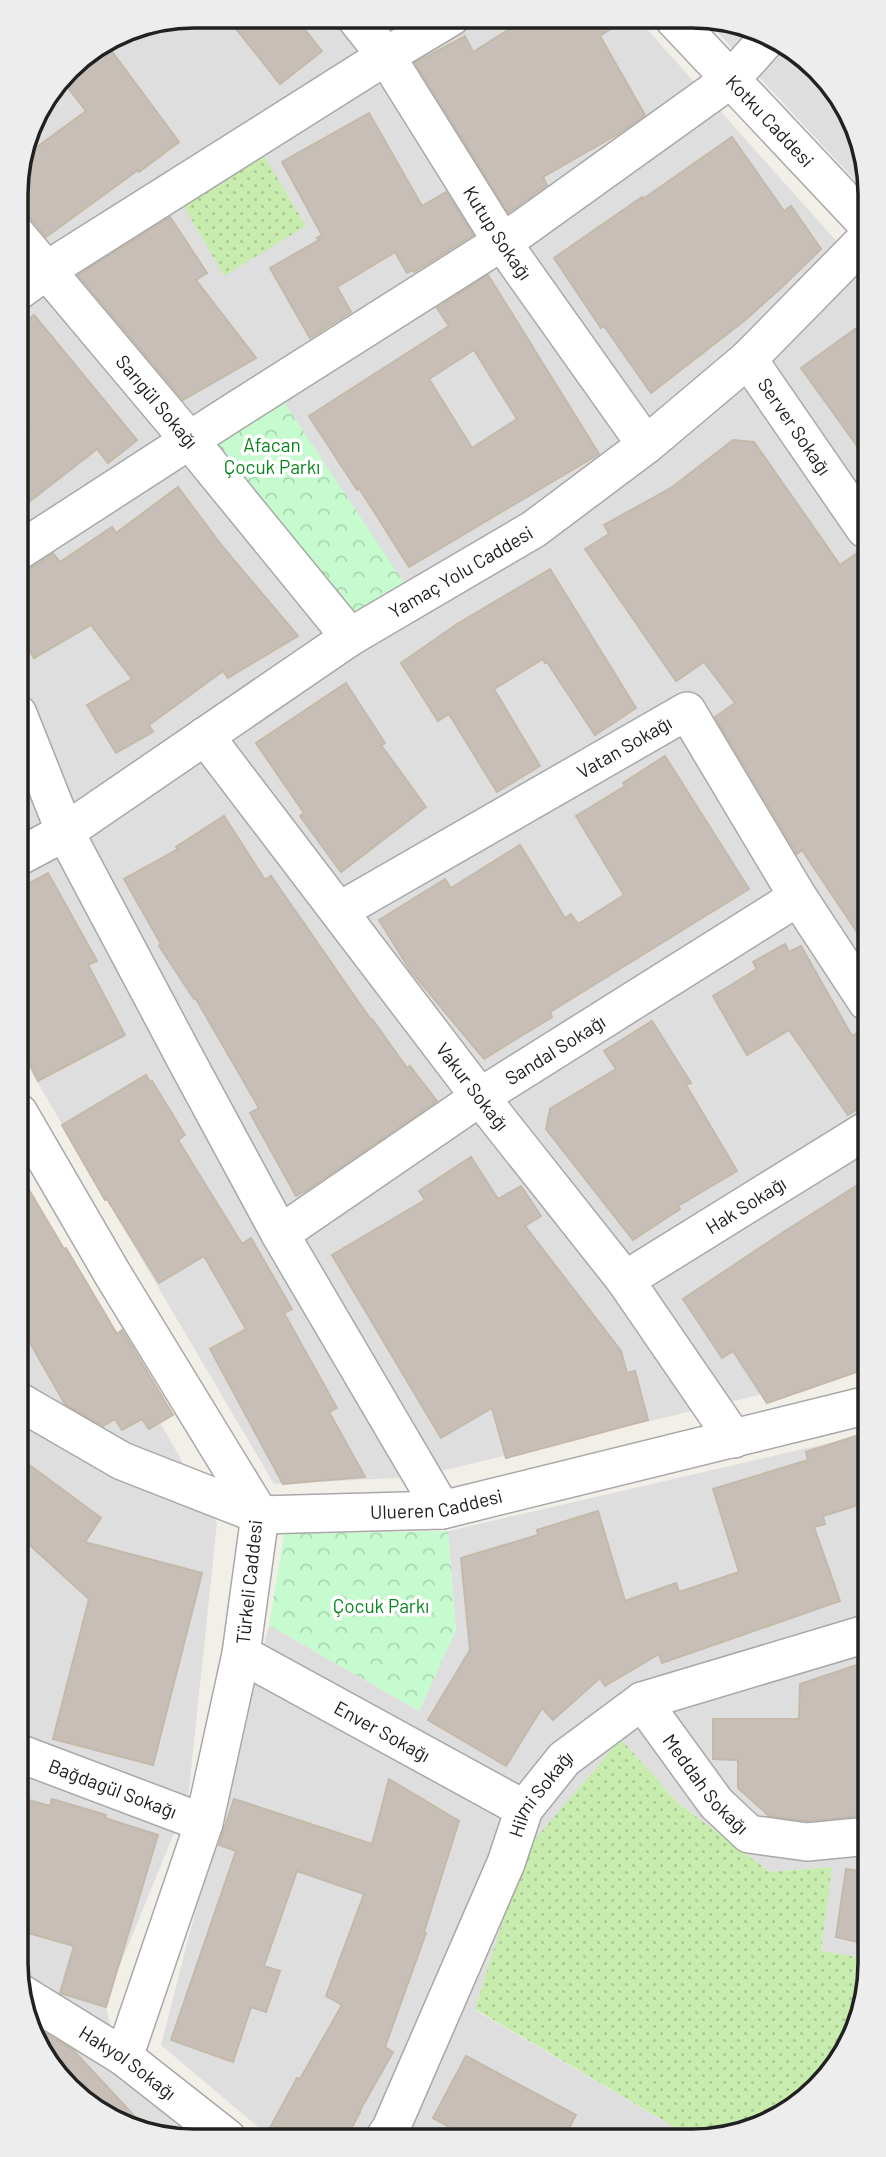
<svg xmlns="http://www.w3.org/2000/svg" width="886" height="2157" font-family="Barlow,sans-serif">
<defs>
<pattern id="grass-dots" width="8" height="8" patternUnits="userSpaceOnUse" patternTransform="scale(1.75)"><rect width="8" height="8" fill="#c7ecae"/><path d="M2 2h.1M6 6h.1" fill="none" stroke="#abca95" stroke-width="1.8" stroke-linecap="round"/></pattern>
<pattern id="park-crowns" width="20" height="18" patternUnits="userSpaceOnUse" patternTransform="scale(1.75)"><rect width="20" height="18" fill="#c6fbcf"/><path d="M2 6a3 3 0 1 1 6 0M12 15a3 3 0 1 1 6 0" fill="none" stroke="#aad7b1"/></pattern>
</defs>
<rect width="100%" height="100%" fill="#f2efe8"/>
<g fill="#dfdede">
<path d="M194 16 638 19 865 273 868 1369 416 1477 274 1484 19 1051 16 182 34 115 76 60 126 29Z"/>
<path d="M705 19H726L818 68 864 148V190Z"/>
<path d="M19 1173 217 1523 188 1799 105 2002 120 2071 199 2138H160L68 2089 22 2009Z"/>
<path d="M868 1434 870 1959 821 1951 831 1867 770 1872 678 1803 621 1739 475 2010 688 2135 270 2137 161 2045 269 1625 419 1711 456 1630 448 1531Z"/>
</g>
<g fill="url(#grass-dots)">
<path d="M261 151 306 226 224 276 182 203Z"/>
<path d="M621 1739 678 1803 770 1872 832 1867 821 1951 870 1959V1974L857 2031 826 2080 738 2135H688L475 2009 525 1851Z"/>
</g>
<g fill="url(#park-crowns)">
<path d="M284 402 408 589 352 621 213 443Z"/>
<path d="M448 1531 456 1630 419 1711 269 1625 284 1534Z"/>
</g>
<g fill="#c7bfb7" stroke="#c4b8aa" stroke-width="2" fill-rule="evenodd">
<path d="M226 16H294L322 51 280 84Z"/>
<path d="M527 18H627L600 36 645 115 618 134 543 177 547 185 508 213 415 63 465 36 473 52Z"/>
<path d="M105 42 179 142 139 172 138 170 46 237 32 220 24 215 16 214V182L29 136 37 147 86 111 61 79 76 60Z"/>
<path d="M369 113 422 206 446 192 473 235 414 272 413 270 407 273 395 252 337 287 351 312 310 338 270 268 319 240 317 238 322 235 282 162Z"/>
<path d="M732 137 784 211 791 206 821 249 782 287 744 321 651 393 604 326 601 328 554 258 642 197 643 199Z"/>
<path d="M170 217 207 273 196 280 256 358 183 400 78 275Z"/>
<path d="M488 275 599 454 409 567 359 488 357 490 309 416 449 326 437 308ZM474 350 517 419 472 448 429 379Z"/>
<path d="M34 315 137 440 108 463 97 449 20 509 28 520 17 527V439L29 430 17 410V330Z"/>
<path d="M865 322V457L801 368Z"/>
<path d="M733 440 754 442 840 565 856 554 866 570 867 947 802 850 797 854 715 717 735 703 704 662 676 681 585 549 609 534 604 525 671 488Z"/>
<path d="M178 487 222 546 298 636 228 678 223 671 149 725 153 732 116 753 87 705 132 679 91 625 34 658 18 629 17 573 28 570 53 553 60 562 112 527 116 533Z"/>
<path d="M550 569 636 708 595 735 547 662 545 663 543 659 494 689 540 766 497 792 449 714 438 721 401 663 457 624Z"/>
<path d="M346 683 385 743 381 745 426 807 341 872 300 816 304 813 256 743Z"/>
<path d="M665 756 749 889 550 1012 552 1017 484 1059 410 970 379 920 445 879 451 888 520 845 565 918 571 914 578 924 624 895 576 816 625 786 623 783Z"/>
<path d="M224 816 265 880 271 876 371 1020 372 1019 407 1068 410 1066 437 1101 307 1190 296 1196 250 1113 259 1108 196 999H194L159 946 161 944 124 879 178 849 176 847Z"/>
<path d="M48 873 97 961 88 965 125 1035 38 1081 19 1043 18 889Z"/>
<path d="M785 944 789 952 801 946 852 1036 867 1026V1102L848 1115 789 1030 747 1055 713 996 757 969 753 962Z"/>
<path d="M652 1021 691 1083 686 1085 737 1171 678 1206 680 1209 633 1240 546 1129 550 1109 616 1069 604 1051Z"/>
<path d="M146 1075 150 1082 152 1081 185 1135 178 1140 242 1244 251 1238 292 1309 284 1313 337 1408 329 1412 365 1477 283 1484 210 1349 246 1329 204 1256 159 1283 107 1199 105 1200 62 1125Z"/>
<path d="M471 1157 498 1199 521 1186 541 1216 525 1226 621 1351 627 1373 635 1371 648 1420 506 1458 492 1408 441 1438 332 1255 425 1200 419 1191Z"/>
<path d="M19 1173 64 1249 66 1248 117 1334 122 1330 173 1415 149 1429 142 1419 122 1430 115 1419 103 1426 65 1404 29 1341 20 1347Z"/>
<path d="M867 1179 868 1368 767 1403 733 1351 722 1358 683 1299 782 1233Z"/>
<path d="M868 1432V1502L823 1516 825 1524 814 1527 840 1601 662 1663 659 1654 605 1686 600 1678 553 1720 542 1708 506 1766 428 1720 470 1650 461 1558 538 1535 537 1530 598 1511 625 1601 676 1583 679 1592 739 1572 713 1489 808 1460 806 1452Z"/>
<path d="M20 1458 101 1518 85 1542 202 1573 153 1765 53 1739 89 1599 20 1536Z"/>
<path d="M863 1663 862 1760H869V1815L807 1821 769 1816 738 1788V1760L713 1759V1719H799L800 1684Z"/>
<path d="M389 1779 459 1821 424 1932 426 1933 385 2047 393 2052 359 2112H360L347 2137H265L297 2078 300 2079 342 2005 326 1996 364 1894 297 1871 264 1966 280 1971 266 2012 251 2007 233 2062 171 2040 236 1851 219 1845 234 1799 372 1844Z"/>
<path d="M21 1798 50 1806 52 1799 106 1815 105 1818 158 1835 106 2007 60 1993 74 1946 21 1931Z"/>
<path d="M846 1869 870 1872V1945L836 1937Z"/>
<path d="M30 2024 73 2050 141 2123 138 2127 68 2089Z"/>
<path d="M466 2056 576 2115 565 2136 467 2137 433 2118Z"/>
</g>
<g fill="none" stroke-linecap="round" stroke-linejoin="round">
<defs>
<g id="minor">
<path id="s1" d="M355 17 386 56 502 242 646 445"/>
<path id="s2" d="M674 19 865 222"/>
<path id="s3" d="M16 234 190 441 350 637"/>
<path d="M17 292 47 270 386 56 451 17"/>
<path id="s4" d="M748 359 865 529"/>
<path d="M17 552 227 416 522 229 731 79 766 40"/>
<path d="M18 714 65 832 186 1060 280 1234 442 1510"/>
<path id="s5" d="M205 736 480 1097 625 1280 734 1439"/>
<path id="s6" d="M18 857 65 832 350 637 534 529 646 445 748 359 865 240"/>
<path id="s7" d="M339 911 687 711 798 897 867 1002"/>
<path d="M19 1113 112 1273 260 1515 241 1654 204 1823 124 2057"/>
<path id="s8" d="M280 1234 480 1097 798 897"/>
<path id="s9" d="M625 1280 867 1130"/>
<path id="s10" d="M20 1402 122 1461 260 1515 442 1510 868 1405"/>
<path id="s11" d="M241 1654 524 1809"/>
<path id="s12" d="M642 1701 716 1803 749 1834 807 1842 869 1836"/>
<path id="s13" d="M21 1754 204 1823"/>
<path id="s14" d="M22 1994 124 2057 227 2138"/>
<path id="s15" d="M385 2137 391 2128 506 1863 524 1809 564 1759 642 1701 869 1633"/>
</g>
</defs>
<use href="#minor" stroke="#a8a8a8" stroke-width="40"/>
<use href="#minor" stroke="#fff" stroke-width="37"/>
</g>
<g text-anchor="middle" stroke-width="7" stroke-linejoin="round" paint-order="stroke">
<g font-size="19" fill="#212121" stroke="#fff">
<text dy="7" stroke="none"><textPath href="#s2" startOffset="140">Kotku Caddesi</textPath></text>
<text dy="7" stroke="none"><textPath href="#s1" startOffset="259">Kutup Sokağı</textPath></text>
<text dy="7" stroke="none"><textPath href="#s3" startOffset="219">Sarıgül Sokağı</textPath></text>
<text dy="7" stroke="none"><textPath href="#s4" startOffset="82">Server Sokağı</textPath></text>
<text dy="7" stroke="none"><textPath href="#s6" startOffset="527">Yamaç Yolu Caddesi</textPath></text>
<text dy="7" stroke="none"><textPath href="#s7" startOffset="329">Vatan Sokağı</textPath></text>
<text dy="7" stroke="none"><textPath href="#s8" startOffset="331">Sandal Sokağı</textPath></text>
<text dy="7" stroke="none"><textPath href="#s5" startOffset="441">Vakur Sokağı</textPath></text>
<text dy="7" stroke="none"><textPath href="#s9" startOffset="142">Hak Sokağı</textPath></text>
<text dy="7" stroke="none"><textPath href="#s10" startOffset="443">Ulueren Caddesi</textPath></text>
<text transform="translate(249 1582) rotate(-84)" y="7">Türkeli Caddesi</text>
<text dy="7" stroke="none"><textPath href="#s11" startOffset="161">Enver Sokağı</textPath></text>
<text dy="7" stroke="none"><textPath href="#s12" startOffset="105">Meddah Sokağı</textPath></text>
<text dy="7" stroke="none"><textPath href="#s13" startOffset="98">Bağdagül Sokağı</textPath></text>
<text dy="7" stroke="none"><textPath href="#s15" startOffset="378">Hilmi Sokağı</textPath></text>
<text dy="7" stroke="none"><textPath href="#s14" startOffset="126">Hakyol Sokağı</textPath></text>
</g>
<g font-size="19" fill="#09861e" stroke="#fff">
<text x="272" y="452">Afacan<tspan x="272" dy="22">Çocuk Parkı</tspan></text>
<text x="381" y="1613">Çocuk Parkı</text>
</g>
</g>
<path d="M0 0H886V2157H0ZM194 28H692A166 166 0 0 1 858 194V1963A166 166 0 0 1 692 2129H194A166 166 0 0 1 28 1963V194A166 166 0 0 1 194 28Z" fill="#ededed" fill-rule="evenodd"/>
<path fill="none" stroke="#212121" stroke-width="3.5" d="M194 28H692A166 166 0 0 1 858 194V1963A166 166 0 0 1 692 2129H194A166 166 0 0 1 28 1963V194A166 166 0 0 1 194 28Z"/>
</svg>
